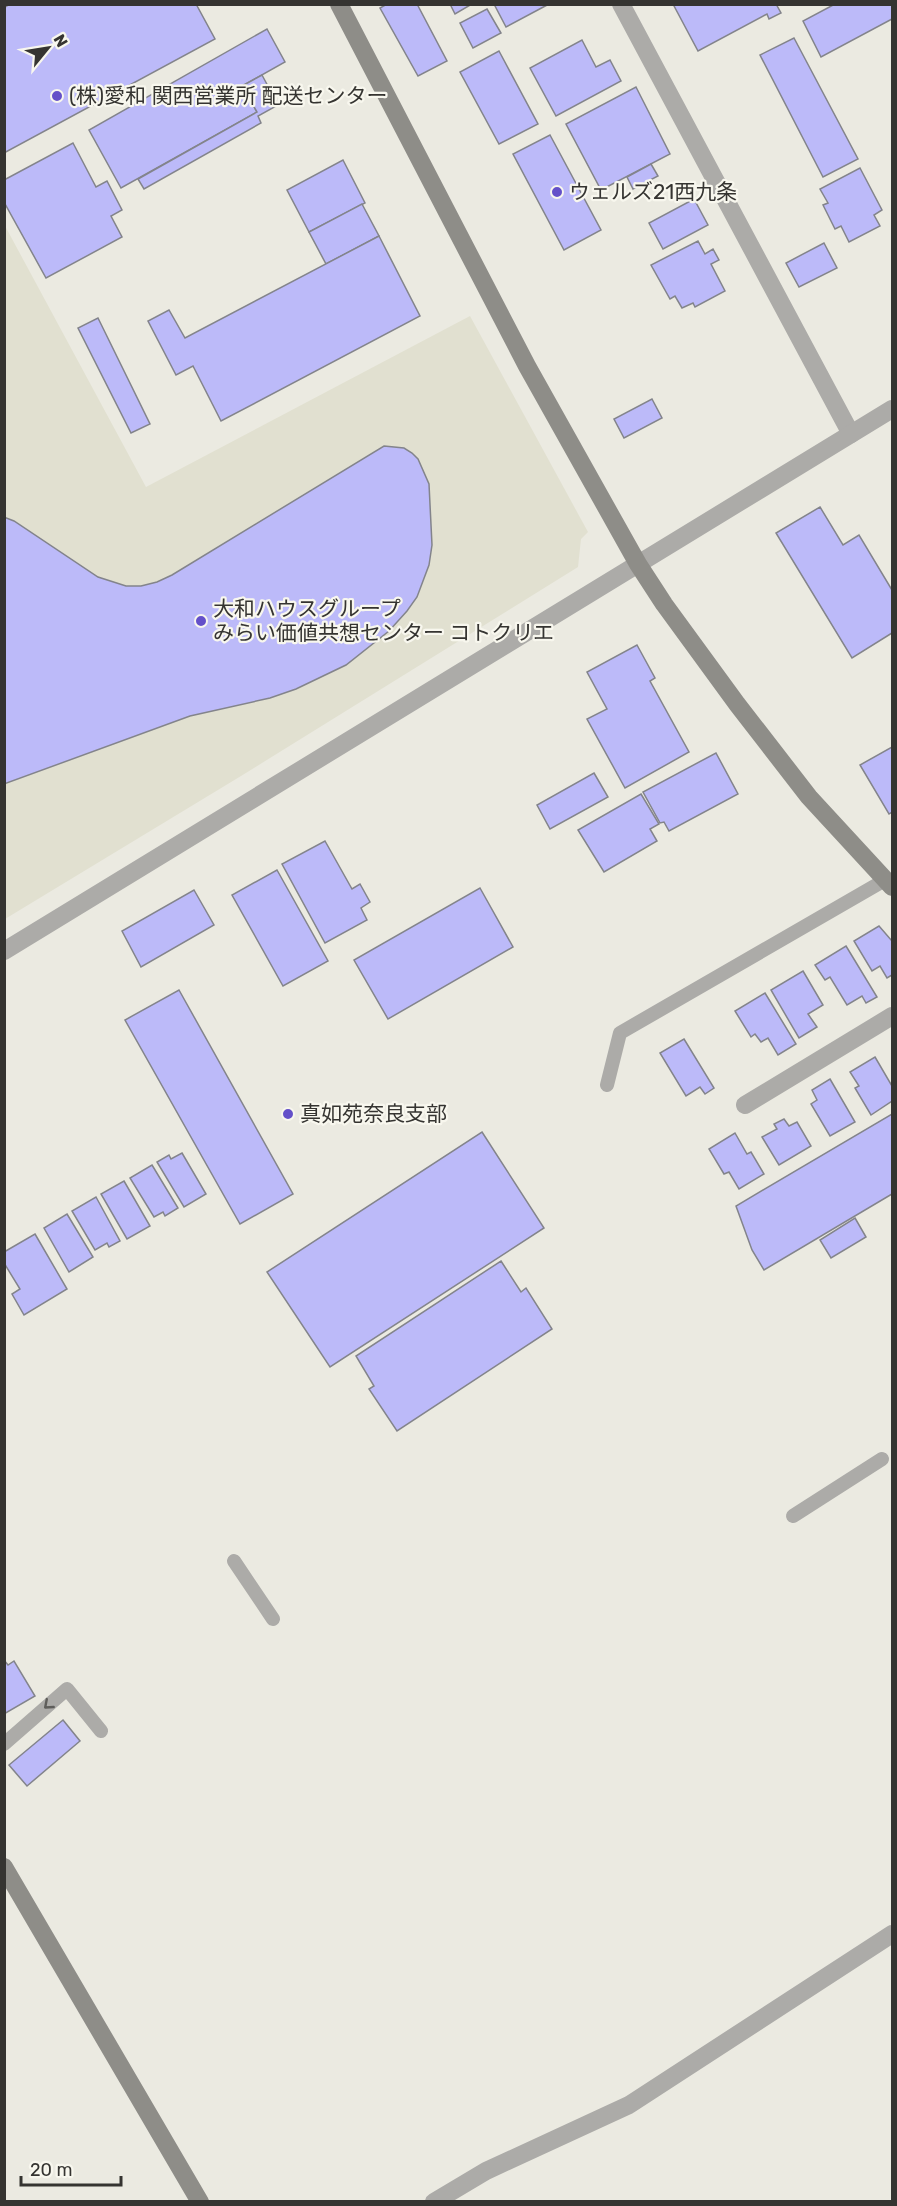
<svg xmlns="http://www.w3.org/2000/svg" width="897" height="2206" font-family="Rubik,'Noto Sans JP',sans-serif">
<rect width="100%" height="100%" fill="#ebeae1"/>
<path fill="#e1e0d0" d="M4 224 146 487 470 316 588 532 581 539 578 567 241 776 5 919Z"/>
<g fill="#bcbaf9" stroke="#83848b" stroke-width="1.5">
<path d="M10 4H196L215 39 4 153V8Z"/>
<path d="M387 4H417L447 61 418 76 380 8Z"/>
<path d="M450 4H472L455 14Z"/>
<path d="M494 4H549L506 27Z"/>
<path d="M673 4H776L781 13 769 19 767 14 698 51Z"/>
<path d="M835 4H892V19L821 57 803 21Z"/>
<path d="M487 9 501 33 473 48 460 23Z"/>
<path d="M267 29 285 62 242 86 257 112 121 188 89 130Z"/>
<path d="M794 38 858 159 823 177 760 55Z"/>
<path d="M582 40 596 67 610 60 621 81 556 116 530 68Z"/>
<path d="M499 51 538 124 499 144 460 72Z"/>
<path d="M262 75 278 105 258 116 261 123 144 189 138 179 257 112 242 86Z"/>
<path d="M636 87 670 154 601 190 566 124Z"/>
<path d="M550 135 601 230 564 250 513 154Z"/>
<path d="M73 143 96 187 107 181 122 210 111 216 122 237 46 278 4 202V180Z"/>
<path d="M343 160 365 203 309 232 287 190Z"/>
<path d="M651 164 658 176 633 189 627 177Z"/>
<path d="M860 168 882 210 874 215 880 226 849 242 841 226 835 229 823 205 828 203 820 189Z"/>
<path d="M694 199 708 225 663 249 649 223Z"/>
<path d="M362 204 379 236 326 264 309 232Z"/>
<path d="M379 236 420 316 221 421 193 366 176 375 148 321 169 310 185 338Z"/>
<path d="M698 241 705 254 713 249 719 260 711 264 725 291 695 307 693 303 682 308 675 296 670 299 651 265Z"/>
<path d="M824 243 837 268 799 287 786 263Z"/>
<path d="M98 318 150 424 131 433 78 328Z"/>
<path d="M652 399 662 418 624 438 614 419Z"/>
<path d="M384 446 404 448 412 453 418 459 429 484 432 545 429 565 417 597 407 611 389 631 346 665 296 689 270 698 190 716 4 784V517L14 521 98 577 126 586H141L157 582 172 575Z"/>
<path d="M820 507 843 545 859 535 892 590V633L852 658 776 533Z"/>
<path d="M637 645 655 678 650 681 689 752 625 788 587 719 607 709 587 672Z"/>
<path d="M892 747V812L889 814 860 765Z"/>
<path d="M716 753 738 794 669 831 664 822 660 823 643 792Z"/>
<path d="M594 773 608 797 550 829 537 805Z"/>
<path d="M641 794 659 824 650 829 657 841 604 872 578 830Z"/>
<path d="M325 841 352 889 360 884 370 902 361 908 367 920 325 943 282 864Z"/>
<path d="M277 870 328 961 283 986 232 895Z"/>
<path d="M480 888 513 947 388 1019 354 960Z"/>
<path d="M194 890 214 925 141 967 122 931Z"/>
<path d="M879 926 892 941V975L887 978 880 966 872 971 854 941Z"/>
<path d="M846 946 877 997 866 1003 862 996 847 1005 830 977 825 980 815 965Z"/>
<path d="M803 971 823 1005 808 1014 817 1027 799 1038 771 990Z"/>
<path d="M179 990 293 1194 240 1224 125 1020Z"/>
<path d="M765 993 796 1044 778 1055 768 1038 761 1042 755 1034 751 1037 735 1011Z"/>
<path d="M684 1039 714 1088 705 1094 700 1087 686 1096 660 1053Z"/>
<path d="M875 1057 892 1086V1101L871 1115 855 1088 859 1086 850 1072Z"/>
<path d="M830 1079 855 1122 830 1136 811 1104 817 1100 812 1090Z"/>
<path d="M892 1114V1194L764 1270 752 1250 736 1206Z"/>
<path d="M784 1119 789 1126 797 1122 811 1146 779 1165 762 1137 777 1129 774 1124Z"/>
<path d="M482 1132 544 1228 330 1367 267 1272Z"/>
<path d="M735 1133 747 1154 751 1152 764 1174 739 1189 729 1172 724 1174 709 1149Z"/>
<path d="M182 1153 206 1194 184 1207 157 1162 169 1155 171 1159Z"/>
<path d="M152 1165 178 1208 165 1216 163 1212 154 1217 130 1178Z"/>
<path d="M124 1181 150 1226 127 1239 101 1194Z"/>
<path d="M96 1197 120 1241 109 1247 107 1243 95 1250 72 1211Z"/>
<path d="M67 1214 93 1257 69 1272 44 1228Z"/>
<path d="M855 1218 866 1237 831 1258 820 1240Z"/>
<path d="M35 1234 67 1289 24 1315 12 1294 20 1289 4 1263V1252Z"/>
<path d="M501 1261 521 1292 526 1288 552 1329 397 1431 369 1389 374 1386 356 1356Z"/>
<path d="M4 1660 8 1665 14 1661 35 1696 4 1714Z"/>
<path d="M63 1720 80 1741 27 1786 9 1765Z"/>
</g>
<g fill="none" stroke-linecap="round" stroke-linejoin="round">
<g stroke="#acaba8" stroke-width="14">
<path d="M607 1085 620 1033 885 880"/>
<path d="M793 1516 882 1459"/>
<path d="M234 1561 273 1619"/>
<path d="M4 1744 67 1689 101 1731"/>
</g>
<g stroke="#acaba8" stroke-width="18">
<path d="M621 4 851 434"/>
<path d="M4 951 892 409"/>
<path d="M745 1105 892 1016"/>
<path d="M434 2202 486 2171 629 2105 892 1934"/>
</g>
<g stroke="#8e8d88" stroke-width="18">
<path d="M339 4 527 366 638 564 664 604 737 704 809 797 892 887"/>
<path d="M4 1867 200 2202"/>
</g>
</g>
<defs><path id="oneway-chevron" d="M-2-3.5L2.5 0L-2 3.5" fill="none" stroke-width="1.6" stroke-linecap="round" stroke-linejoin="round" transform="scale(1.5)"/></defs>
<use stroke="#5f5e5b" href="#oneway-chevron" transform="translate(48 1705) rotate(139)"/>
<g fill="#6450c9" stroke="#f8f7ee" stroke-width="2">
<circle cx="57" cy="96" r="6"/>
<circle cx="557" cy="192" r="6"/>
<circle cx="201" cy="621" r="6"/>
<circle cx="288" cy="1114" r="6"/>
</g>
<g text-anchor="middle" stroke-width="4.5" stroke-linejoin="round" paint-order="stroke">
<g font-size="21" fill="#353431" stroke="#f8f7ee" text-anchor="start">
<text x="69" y="103">(株)愛和 関西営業所 配送センター</text>
<text x="569" y="199">ウェルズ21西九条</text>
<text x="213" y="616">大和ハウスグループ<tspan x="213" dy="24">みらい価値共想センター コトクリエ</tspan></text>
<text x="300" y="1121">真如苑奈良支部</text>
</g>
</g>
<rect width="897" height="2206" fill="none" stroke="#353431" stroke-width="12"/>
<g transform="translate(48 48) rotate(60)" stroke="#f8f7ee" stroke-width="4.5" paint-order="stroke">
<path d="M0-4.5L10 22L0 15L-10 22Z" fill="#353431"/>
<text y="-9" font-size="16" font-weight="bold" text-anchor="middle" fill="#353431">N</text>
</g>
<path d="M21 2176v9h100v-9" fill="none" stroke="#353431" stroke-width="3"/>
<text x="30" y="2176" font-size="18" fill="#353431" stroke="#f8f7ee" stroke-width="4.5" paint-order="stroke">20 m</text>
</svg>
